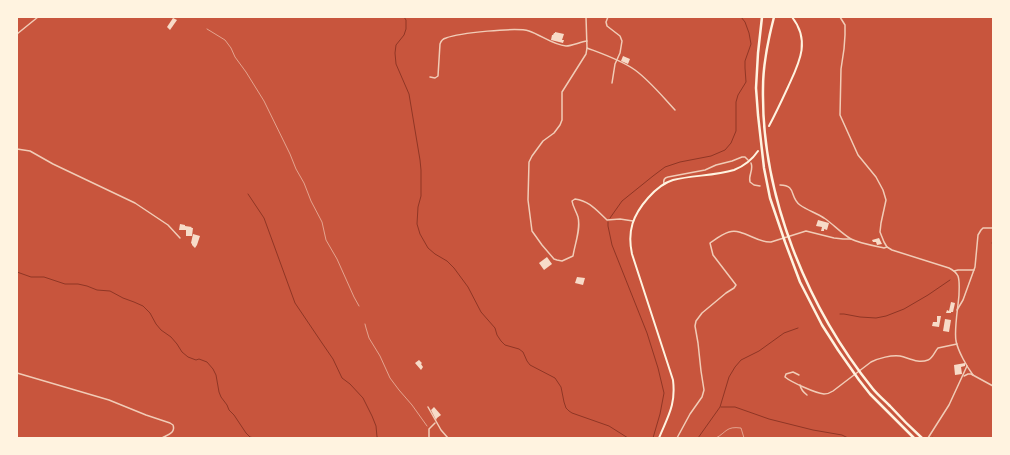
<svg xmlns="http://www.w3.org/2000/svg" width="1010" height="455" font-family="'Titillium Web',sans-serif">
<rect width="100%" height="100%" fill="#c8553d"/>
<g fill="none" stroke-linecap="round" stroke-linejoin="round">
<g stroke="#8f3625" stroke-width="1">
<path d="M404 17 406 20V29L404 35 396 45 395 53 396 64 409 94 420 160 421 170V196L418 207 417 224 420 234 428 248 435 254 447 261 454 268 468 287 481 312 495 328 497 335 501 341 505 345 519 349 523 352 527 361 530 365 555 378 561 387 564 402 566 408 569 411 572 413 609 426 628 438"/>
<path d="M248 194 264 218 295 303 322 343 333 359 342 378 350 384 363 398 372 416 376 426 377 437 379 438"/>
<path d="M610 218 622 201 653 176 665 167 680 162 711 156 725 150 731 143 736 131V102L738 95 746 82 745 68V61L751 44 749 33 745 22 741 17"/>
<path d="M608 222V226L612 245 647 333 658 368 664 393 660 414 653 438"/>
<path d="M992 243 993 245"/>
<path d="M17 272 31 277H44L65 284H78L87 286 97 290 110 291 123 298 134 302 143 306 150 313 156 324 161 330 171 337 177 344 182 352 188 357 196 360 199 359 207 362 213 369 216 375 219 392 221 397 227 405 229 410 234 415 246 433 250 437 254 438"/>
<path d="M840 314H844L860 317 876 318 886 316 904 309 928 295 950 280"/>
<path d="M721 407H735L769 419 813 430 842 435 848 438"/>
<path d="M933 437 934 438"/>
<path d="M698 438 720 407 729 377 735 367 741 360 759 351 784 333 798 328"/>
</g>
</g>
<g fill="#f7dbc8">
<path d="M173 18 177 20 170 30 167 27Z"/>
<path d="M555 32 564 34 562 40H564L563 43 551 40 552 35H553L554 33H555Z"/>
<path d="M623 56 630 59 628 64 621 61Z"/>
<path d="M818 220 829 223 827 230 824 229V231H821L822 227 816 226Z"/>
<path d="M180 224 185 225V226L192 227 191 228H193L192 236H186V230H179Z"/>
<path d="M193 234 200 236 197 245 195 248 192 245V244L191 243Z"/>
<path d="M879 238 882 244 877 245 876 242H873L872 240Z"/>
<path d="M547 257 552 264 544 270 539 263Z"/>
<path d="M577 277 585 278 583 285 575 283Z"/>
<path d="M951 302 955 303 953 312H951V313H946L947 310 949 311Z"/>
<path d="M937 316H941L939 327 932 326 933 322H937Z"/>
<path d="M945 319 951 320 949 332 943 331Z"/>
<path d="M419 360 422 363 421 364 423 367 421 370 415 363Z"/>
<path d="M965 363V366L961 367 962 374 955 375 954 365Z"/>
<path d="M434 407 441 415 437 418 436 420 431 410Z"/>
</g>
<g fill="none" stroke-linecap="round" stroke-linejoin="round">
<g stroke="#fff3e0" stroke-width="0.5">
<path d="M207 29 225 40 231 48 235 57 246 72 264 101 290 154 296 169 304 183 311 201 322 222 326 240 337 259 354 297 359 306"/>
<path d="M365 324 366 328 369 338 380 356 390 378 399 390 412 405 427 426"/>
<path d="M716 438C727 432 726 426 741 428L744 438"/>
</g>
<g stroke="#f1ccb7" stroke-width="1.5">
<path d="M586 17 587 48 586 54 562 92V120L560 125 554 133 543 141 532 156 529 162 528 200 532 231 542 245 554 259 557 260 562 261 573 256C575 243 581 229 578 217 576 211 573 207 572 201L575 199C590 201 597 211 607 220L620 219 633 221"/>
<path d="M608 17 606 22 607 26 620 36 622 41 620 53 615 64 612 83"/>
<path d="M17 34 38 17"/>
<path d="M587 48C603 54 621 60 635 70 650 81 662 96 675 110"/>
<path d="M430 77 435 78 438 76 440 44C441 41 442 39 446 38 459 33 516 27 529 31 541 35 553 45 566 46 572 46 580 42 587 41"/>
<path d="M17 149 30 151 53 164 135 203 168 225 180 238"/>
<path d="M751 163C754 170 748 175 750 182L754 185 760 186"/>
<path d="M664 184C663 180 664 178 668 177L705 170 716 165 732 161 742 157H745L748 160"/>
<path d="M780 185C797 185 789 197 800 205 807 210 816 213 824 218 833 224 841 233 851 239 859 243 875 246 884 248L887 247"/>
<path d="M954 271 958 270H974"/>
<path d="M957 310 963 300 975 267 978 235 981 230 983 228H993"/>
<path d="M17 373 109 400 146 415 170 423 173 425C176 433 167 435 162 438"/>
<path d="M799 375 793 372 786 374 785 377C791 382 815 393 824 394 827 394 830 393 833 391L871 362C879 358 891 355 900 356 909 358 918 364 928 360 933 358 935 351 938 348L957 344"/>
<path d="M800 385C801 390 803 392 807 395"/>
<path d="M428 407 441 430 448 438"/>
<path d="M429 438V429L435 423"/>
<path d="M677 438 690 414 702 397 704 390 701 371 698 343 695 326 696 321 702 313 726 293 734 288 736 285 713 255 710 243C716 239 722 234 729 232 743 228 756 243 771 242L806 231 834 238 843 239H851"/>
</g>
<g stroke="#f1ccb7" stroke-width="1.5">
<path d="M840 17 845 25V35L844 49 841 69 840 115 858 155 876 177 883 190 886 200 881 223 880 232 884 242 887 247 892 250 949 268C953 270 956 272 958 276 960 282 959 289 959 295 958 308 954 329 956 341 958 351 967 367 973 375"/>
<path d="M964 376 968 374H971L993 386"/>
<path d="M928 438 949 405 967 366"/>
</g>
<g stroke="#fff3e0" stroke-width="2">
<path d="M769 126C776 113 782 100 788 87 799 63 811 41 792 17"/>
<path d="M659 438C668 416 676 405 673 380L632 254C627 231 633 215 648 198 655 190 663 183 673 180 693 175 714 176 734 170 744 166 752 160 758 151"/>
</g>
<g stroke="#fff3e0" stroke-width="2.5">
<path d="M762 17 758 53 756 88 758 115 764 168 770 198 785 242 800 282 822 325 838 350 859 380 870 394 914 438"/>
<path d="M774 17C768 40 763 64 763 88 761 195 807 307 873 389 878 395 884 400 890 406 900 417 911 428 922 438"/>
</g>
</g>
<rect width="1010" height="455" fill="none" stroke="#fff3e0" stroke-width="36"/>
</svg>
